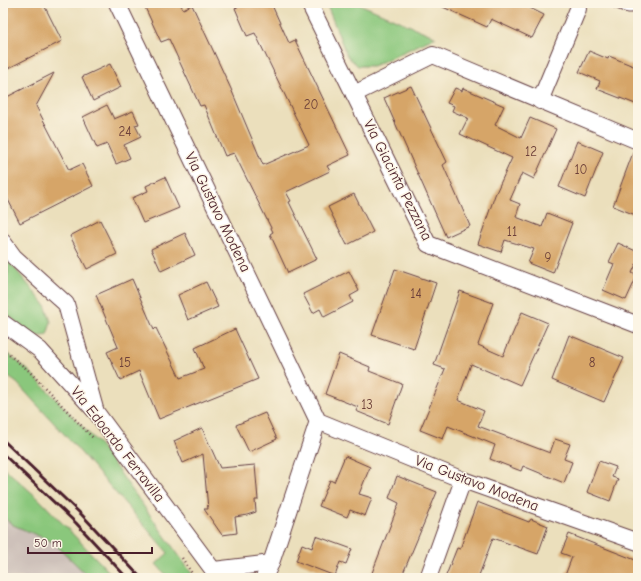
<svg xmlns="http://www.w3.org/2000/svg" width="641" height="581" font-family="'Comic Neue',sans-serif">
<rect width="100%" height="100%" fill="#fcf5e5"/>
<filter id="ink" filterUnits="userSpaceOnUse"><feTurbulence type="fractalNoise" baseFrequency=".025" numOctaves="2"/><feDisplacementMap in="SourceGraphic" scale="8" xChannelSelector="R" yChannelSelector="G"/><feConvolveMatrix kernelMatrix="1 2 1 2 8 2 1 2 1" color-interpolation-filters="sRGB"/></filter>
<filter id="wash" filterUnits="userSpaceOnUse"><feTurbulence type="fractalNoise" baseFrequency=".012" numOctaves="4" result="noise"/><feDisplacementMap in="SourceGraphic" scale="16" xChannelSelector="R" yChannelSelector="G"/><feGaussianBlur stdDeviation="0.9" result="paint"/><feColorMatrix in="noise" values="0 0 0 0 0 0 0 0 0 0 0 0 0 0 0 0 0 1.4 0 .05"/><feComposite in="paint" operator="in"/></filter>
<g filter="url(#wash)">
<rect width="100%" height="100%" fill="#ebdfbc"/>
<path fill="#cec1ba" d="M3 480 105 578H3Z"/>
<g fill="#8ac77c" stroke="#6a7354">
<path d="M326 3H357L436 37 373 66H358L347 56Z"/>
<path d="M7 259 45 305 51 322 47 335C30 341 15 320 3 310V282L8 273Z"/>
<path d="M3 350 28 370 100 445 195 578H169L156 564 168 553 75 446 17 383 3 373Z"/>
<path d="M3 467 39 499 115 578H90L53 542 13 525 3 517Z"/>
</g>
<g id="blocks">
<g fill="#d6a567">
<path d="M3 3H43L62 41 3 71Z"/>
<path d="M143 3H180L183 9 192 5 231 89 263 165 309 145 255 33 247 36 235 8 247 3H271L289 43 295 40 350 155 327 166 330 171 286 192 291 201 289 202 317 259 288 273 270 234 273 232 234 153 225 156 204 105 200 106 169 39 161 42Z"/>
<path d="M434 3H520L544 15 532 38 491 19 487 27Z"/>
<path d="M589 51 608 59 609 56 638 68V105L597 89 600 81 579 72Z"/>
<path d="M110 64 121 87 93 101 82 77Z"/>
<path d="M54 73 36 106 69 170 82 164 93 186 20 223 3 190V99Z"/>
<path d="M411 86 447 162 443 165 470 226 446 237 384 98Z"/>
<path d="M455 88 462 91 463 88 504 106 495 125 521 138 530 118 556 129 534 179 522 173 510 200 520 204 516 217 542 227 547 213 572 223 553 273 528 263 534 249 505 240 501 252 478 244 495 195 512 158 460 134 468 118 452 111 454 106 447 103Z"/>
<path d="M107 105 114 119 133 111 139 124 135 125 141 137 124 145 130 158 116 164 107 144 97 148 83 117Z"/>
<path d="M577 141 603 152 585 198 559 187Z"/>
<path d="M634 150H638V216L613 206Z"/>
<path d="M165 177 179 208 143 223 132 198 148 191 146 186Z"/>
<path d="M354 194 373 232 347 245 328 207Z"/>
<path d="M100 220 117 254 87 269 70 236Z"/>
<path d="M185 233 195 255 161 271 151 249Z"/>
<path d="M618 243 638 252V260L632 273 637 276 626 300 603 290 614 264 609 262Z"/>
<path d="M395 269 436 283 414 349 372 335Z"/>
<path d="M349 271 359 291 350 296 353 302 324 317 320 309 313 313 303 294Z"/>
<path d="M132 279 154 330 156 328 180 378 204 369 195 348 235 329 258 379 159 419 139 371 120 380 107 352 118 347 96 295Z"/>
<path d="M206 282 218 307 188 320 178 295Z"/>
<path d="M460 291 493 303 478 345 503 356 522 312 548 323 520 385 471 364 458 400 484 411 478 426 550 453 555 439 570 444 564 459 572 462 564 483 523 466 521 471 490 459 495 445 448 426 443 439 420 430 445 369 434 365Z"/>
<path d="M569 335 624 358 604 402 552 380Z"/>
<path d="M339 354 370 367 369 371 402 384 388 424 356 411 358 407 325 394Z"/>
<path d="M265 413 277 439 249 452 236 425Z"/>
<path d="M202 428 220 468 255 465 258 500H255L256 512 247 515 235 517 237 533 222 535 204 509H208L203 454 183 463 174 441Z"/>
<path d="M345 456 370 467 359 494 372 498 365 516 350 510 347 517 319 506 330 480 334 482Z"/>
<path d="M599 461 616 467 612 477 618 479 610 501 587 492Z"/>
<path d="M397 476 437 492 401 578H370L399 503 389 498Z"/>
<path d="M477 502 529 522 531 519 548 526 538 554 493 538 478 578H445L457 548 460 549Z"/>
<path d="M569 534 638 561V578H564L572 557 561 553Z"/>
<path d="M316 536 352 549 346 564 340 562 335 576 296 561 302 544 312 548Z"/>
</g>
</g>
</g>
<g filter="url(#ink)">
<use href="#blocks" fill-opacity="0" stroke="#623c41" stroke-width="1"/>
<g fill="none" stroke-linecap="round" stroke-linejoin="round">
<defs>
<path id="service" d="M615 3C623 7 631 12 638 5"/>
<g id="minor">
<path d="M117 3 318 421 463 480 638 542"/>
<path d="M309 3 428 244 638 325"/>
<path d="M354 94 433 55 638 141"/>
<path d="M540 101 578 9"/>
<path d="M3 242 14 257 66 304 95 409"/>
<path d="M3 323 40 350 96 412 219 578"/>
<path d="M214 570 271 563"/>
<path d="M264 578 271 563 318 421"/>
<path d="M428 578 463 480"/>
</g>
</defs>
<use href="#service" stroke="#623c41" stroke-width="10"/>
<use href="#minor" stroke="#623c41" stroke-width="18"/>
<g stroke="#623c41" stroke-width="2.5" stroke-dasharray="1 3" stroke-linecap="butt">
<path d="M3 350 28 370 94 439"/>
<path d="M182 558 195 578"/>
</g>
<use href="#service" stroke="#fff" stroke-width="8"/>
<use href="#minor" stroke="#fff" stroke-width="16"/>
<g stroke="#4a1f2b" stroke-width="3">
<path d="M3 440 82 515 141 578"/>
<path d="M3 454 76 523 127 578"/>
</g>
</g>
</g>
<g text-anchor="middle" stroke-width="3" stroke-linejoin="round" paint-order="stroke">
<g font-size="13" fill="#6d403a">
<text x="311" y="109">20</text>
<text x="125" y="136">24</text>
<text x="531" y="156">12</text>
<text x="581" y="174">10</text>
<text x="512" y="236">11</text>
<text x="548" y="262">9</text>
<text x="416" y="298">14</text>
<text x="125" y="367">15</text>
<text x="592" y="367">8</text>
<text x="367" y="409">13</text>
</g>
<g font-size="15" fill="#4a1f2b" stroke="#fcf5e5">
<text transform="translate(398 180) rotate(63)" y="5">Via Giacinta Pezzana</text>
<text transform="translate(218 212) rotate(64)" y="5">Via Gustavo Modena</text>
<text transform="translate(118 444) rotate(52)" y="5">Via Edoardo Ferravilla</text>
<text transform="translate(477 483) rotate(21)" y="5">Via Gustavo Modena</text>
</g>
</g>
<rect width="641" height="581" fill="none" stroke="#fcf5e5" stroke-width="16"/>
<path d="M28 547v6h124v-6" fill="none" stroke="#4a1f2b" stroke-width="2"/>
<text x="34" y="547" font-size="12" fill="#4a1f2b" stroke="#fcf5e5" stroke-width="3" paint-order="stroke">50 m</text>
</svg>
